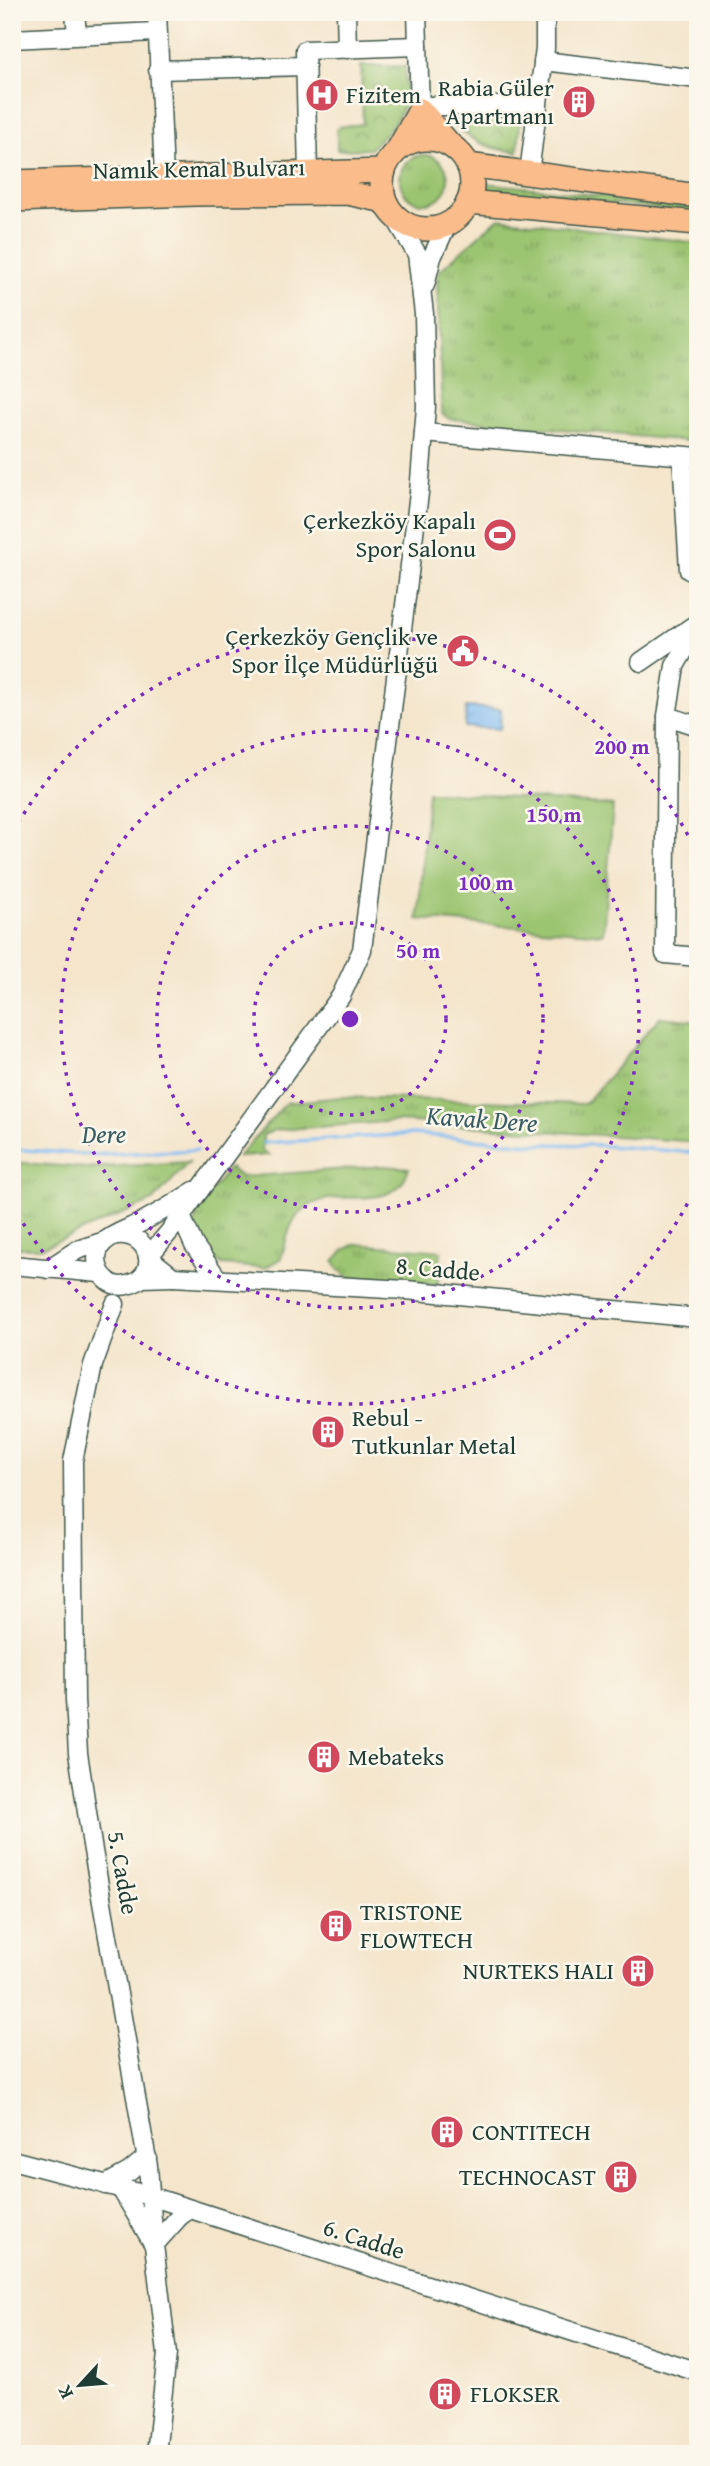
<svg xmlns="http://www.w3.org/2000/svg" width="710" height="2466" font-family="'Gentium Book Plus',serif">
<defs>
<pattern id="grass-tufts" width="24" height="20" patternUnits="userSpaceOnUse" patternTransform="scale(1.75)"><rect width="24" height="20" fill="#9bc571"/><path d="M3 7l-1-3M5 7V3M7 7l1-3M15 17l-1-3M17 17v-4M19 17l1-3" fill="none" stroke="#7ea15e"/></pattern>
<pattern id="park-crowns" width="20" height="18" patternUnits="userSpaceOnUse" patternTransform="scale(1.75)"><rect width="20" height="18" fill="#9bc571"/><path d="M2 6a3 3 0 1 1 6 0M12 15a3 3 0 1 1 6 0" fill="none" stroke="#7ea15e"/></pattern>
<pattern id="water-ripples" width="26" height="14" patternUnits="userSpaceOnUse" patternTransform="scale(1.75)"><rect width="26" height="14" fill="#81bbf2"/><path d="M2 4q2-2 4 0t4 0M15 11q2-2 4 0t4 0" fill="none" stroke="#6999c5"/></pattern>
</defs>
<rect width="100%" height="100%" fill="#fbf7ec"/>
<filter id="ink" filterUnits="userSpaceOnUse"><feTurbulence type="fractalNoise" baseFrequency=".0143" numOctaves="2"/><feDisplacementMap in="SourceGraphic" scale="14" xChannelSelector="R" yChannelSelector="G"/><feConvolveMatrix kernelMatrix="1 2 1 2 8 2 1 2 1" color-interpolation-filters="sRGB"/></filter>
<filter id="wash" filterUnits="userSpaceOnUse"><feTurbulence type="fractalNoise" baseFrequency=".00686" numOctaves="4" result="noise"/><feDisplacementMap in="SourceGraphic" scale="28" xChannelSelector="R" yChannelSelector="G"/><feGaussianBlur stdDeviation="1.57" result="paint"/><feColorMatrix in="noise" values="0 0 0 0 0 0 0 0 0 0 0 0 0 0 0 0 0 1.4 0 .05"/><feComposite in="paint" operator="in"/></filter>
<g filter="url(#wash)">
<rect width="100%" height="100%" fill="#f4e5cb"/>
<g fill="url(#grass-tufts)" stroke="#5d8152" stroke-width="2">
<circle cx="424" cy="179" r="24"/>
<path d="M477 182 698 207V213L476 188Z"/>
<path d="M499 218 698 243V442L450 419 442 414 437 282 439 271Z"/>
<path d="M660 1017 698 1021V1142L398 1121 275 1130 263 1135 262 1150 269 1155 238 1157 286 1103 340 1097 585 1104Z"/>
<path d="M12 1162 86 1168 189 1162 153 1201 41 1248H12Z"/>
<path d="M384 1166 409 1168C407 1172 405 1179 402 1183 375 1215 321 1177 293 1222 287 1232 285 1247 281 1258L265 1268 223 1265 216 1261 194 1228 198 1208 229 1168 241 1177Z"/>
<path d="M356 1244 441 1251 438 1285 348 1277 338 1269 334 1261 344 1250Z"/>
</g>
<g fill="url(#park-crowns)" stroke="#5d8152" stroke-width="2">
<path d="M361 66H405C405 77 407 89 405 100 401 119 383 136 370 149L337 150V127L363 124Z"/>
<path d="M445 108H521L518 152C487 149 458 138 445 108Z"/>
</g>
<path fill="#9bc571" stroke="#5d8152" stroke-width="2" d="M428 791 613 806 603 934 418 919Z"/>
<path fill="url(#water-ripples)" stroke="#507c93" stroke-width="2" d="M466 707 501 709 500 729 465 727Z"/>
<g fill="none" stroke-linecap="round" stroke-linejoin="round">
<g stroke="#81bbf2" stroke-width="3.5">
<path d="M263 1143 413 1134 531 1144 595 1145 698 1153"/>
<path d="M12 1149 93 1155 197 1150"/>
</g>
</g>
</g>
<g filter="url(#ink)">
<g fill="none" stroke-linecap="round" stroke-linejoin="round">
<defs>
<g id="minor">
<path d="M75 12 77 35"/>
<path d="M157 12 164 177"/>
<path d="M346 12 347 49"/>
<path d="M417 12 420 110"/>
<path d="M12 39 156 32"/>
<path d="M543 61 698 79"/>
<path d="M158 70 306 66"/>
<path d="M419 106H538"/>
<path d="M308 173 305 50 418 46"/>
<path d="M529 173 545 48V12"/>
<path d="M425 285 432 257 448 223"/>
<path d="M424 433 698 457"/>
<path d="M682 456 689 570 698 574"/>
<path d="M698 627 675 666 667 716 698 726"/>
<path d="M641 662 696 624"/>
<path d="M667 716 665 954 698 957"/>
<path d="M181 1216 194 1245 218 1279"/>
<path d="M117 1235C153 1232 160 1279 127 1285 120 1287 112 1285 107 1280 96 1271 93 1253 104 1242 114 1233 131 1228 142 1222 160 1212 177 1202 194 1191"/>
<path d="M12 1265 100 1273"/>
<path d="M48 1269 77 1250 105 1241"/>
<path d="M173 1277 406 1290 698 1318"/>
<path d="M141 1278 173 1277 148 1257 170 1231 341 996 362 950 419 493 426 407 424 314 417 254 393 214"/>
<path d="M115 1304 93 1365 73 1461 75 1700 78 1753 92 1845 148 2166 154 2245 167 2354 156 2454"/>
<path d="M12 2160 150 2196 698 2372"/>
<path d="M105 2185 129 2172 147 2157"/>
<path d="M121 2189 154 2245 179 2217 189 2209"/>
</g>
<g id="major">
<circle cx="427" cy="184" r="45"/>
<path d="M399 148 420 110 450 145"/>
<path d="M468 165 698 196"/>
<path d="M12 182 384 171"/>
<path d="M12 200 195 194 347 193 385 201"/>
<path d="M468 202 698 223"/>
</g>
</defs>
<use href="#minor" stroke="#3f564b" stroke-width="21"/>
<use href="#major" stroke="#3f564b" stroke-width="26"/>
<use href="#minor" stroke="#fff" stroke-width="18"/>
<use href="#major" stroke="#f9bc8a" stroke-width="23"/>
</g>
</g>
<g fill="none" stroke="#7b2cbf" stroke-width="3.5" stroke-dasharray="3.5 7">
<circle cx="350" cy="1019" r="96"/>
<circle cx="350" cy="1019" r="193"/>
<circle cx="350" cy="1019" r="289"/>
<path d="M697 1185A385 385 0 0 1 13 1206M13 832A385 385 0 0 1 697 853"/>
</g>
<defs>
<symbol id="hospital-disc" viewBox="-11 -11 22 22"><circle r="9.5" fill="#d1495b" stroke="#fbf7ec"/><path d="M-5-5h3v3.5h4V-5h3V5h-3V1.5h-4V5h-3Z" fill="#fff"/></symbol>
<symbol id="building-disc" viewBox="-11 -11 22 22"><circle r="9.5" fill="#d1495b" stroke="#fbf7ec"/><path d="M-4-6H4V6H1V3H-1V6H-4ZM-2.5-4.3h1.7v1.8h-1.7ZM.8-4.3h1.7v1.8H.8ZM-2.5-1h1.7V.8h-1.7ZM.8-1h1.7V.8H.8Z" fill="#fff"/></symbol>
<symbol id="stadium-disc" viewBox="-11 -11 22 22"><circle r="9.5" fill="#d1495b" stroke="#fbf7ec"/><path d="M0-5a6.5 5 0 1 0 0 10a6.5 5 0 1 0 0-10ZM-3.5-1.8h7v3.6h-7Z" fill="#fff"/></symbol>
<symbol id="civic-disc" viewBox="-11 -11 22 22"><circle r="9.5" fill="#d1495b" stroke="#fbf7ec"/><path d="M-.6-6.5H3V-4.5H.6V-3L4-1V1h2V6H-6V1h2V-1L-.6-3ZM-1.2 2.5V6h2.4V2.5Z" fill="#fff"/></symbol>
</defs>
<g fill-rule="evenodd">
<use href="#hospital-disc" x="303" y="76" width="38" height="38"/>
<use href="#building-disc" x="560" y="83" width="38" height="38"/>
<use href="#stadium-disc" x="481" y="516" width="38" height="38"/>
<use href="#civic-disc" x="444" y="632" width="38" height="38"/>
<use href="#building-disc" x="309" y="1413" width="38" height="38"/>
<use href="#building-disc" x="305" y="1738" width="38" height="38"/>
<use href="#building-disc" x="317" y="1907" width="38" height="38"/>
<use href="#building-disc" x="619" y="1952" width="38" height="38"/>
<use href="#building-disc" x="428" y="2113" width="38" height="38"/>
<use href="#building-disc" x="602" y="2158" width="38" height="38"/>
<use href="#building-disc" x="426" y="2375" width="38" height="38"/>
</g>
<g text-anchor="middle" stroke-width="5" stroke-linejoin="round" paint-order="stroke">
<g font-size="24" fill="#1f3d34" stroke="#fbf7ec" text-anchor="start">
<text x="554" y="96" text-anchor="end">Rabia Güler<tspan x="554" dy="28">Apartmanı</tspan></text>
<text x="346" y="103">Fizitem</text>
<text x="476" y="529" text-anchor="end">Çerkezköy Kapalı<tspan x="476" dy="28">Spor Salonu</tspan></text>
<text x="438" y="645" text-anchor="end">Çerkezköy Gençlik ve<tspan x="438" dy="28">Spor İlçe Müdürlüğü</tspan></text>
<text x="352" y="1426">Rebul -<tspan x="352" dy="28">Tutkunlar Metal</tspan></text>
<text x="348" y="1765">Mebateks</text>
<text x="360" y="1920">TRISTONE<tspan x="360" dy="28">FLOWTECH</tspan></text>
<text x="614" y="1979" text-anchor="end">NURTEKS HALI</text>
<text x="472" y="2140">CONTITECH</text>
<text x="596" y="2185" text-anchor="end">TECHNOCAST</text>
<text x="470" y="2402">FLOKSER</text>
</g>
<g font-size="24" fill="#1f3d34" stroke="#fbf7ec">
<text transform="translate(199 169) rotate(-1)" y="8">Namık Kemal Bulvarı</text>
<text transform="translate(438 1269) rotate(5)" y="8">8. Cadde</text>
<text transform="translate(123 1873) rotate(80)" y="8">5. Cadde</text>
<text transform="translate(364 2239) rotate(18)" y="8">6. Cadde</text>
</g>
<g font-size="26" font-style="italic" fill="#385c64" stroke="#fbf7ec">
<text transform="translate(482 1119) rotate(4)" y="9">Kavak Dere</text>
<text x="104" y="1143">Dere</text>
</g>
</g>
<circle cx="350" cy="1019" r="10" fill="#7b2cbf" stroke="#fbf7ec" stroke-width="3.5"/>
<g font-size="21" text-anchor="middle" font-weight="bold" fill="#7b2cbf" stroke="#fbf7ec" stroke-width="5" stroke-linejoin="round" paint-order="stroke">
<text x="622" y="754">200 m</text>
<text x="554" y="822">150 m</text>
<text x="486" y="890">100 m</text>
<text x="418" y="958">50 m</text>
</g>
<rect width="710" height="2466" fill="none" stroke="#fbf7ec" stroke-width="42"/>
<g transform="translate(80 2385) rotate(244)" stroke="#fbf7ec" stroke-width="5" paint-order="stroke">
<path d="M0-5L12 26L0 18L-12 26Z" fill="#1f3d34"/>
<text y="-10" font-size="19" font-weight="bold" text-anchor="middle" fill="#1f3d34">K</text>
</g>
</svg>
